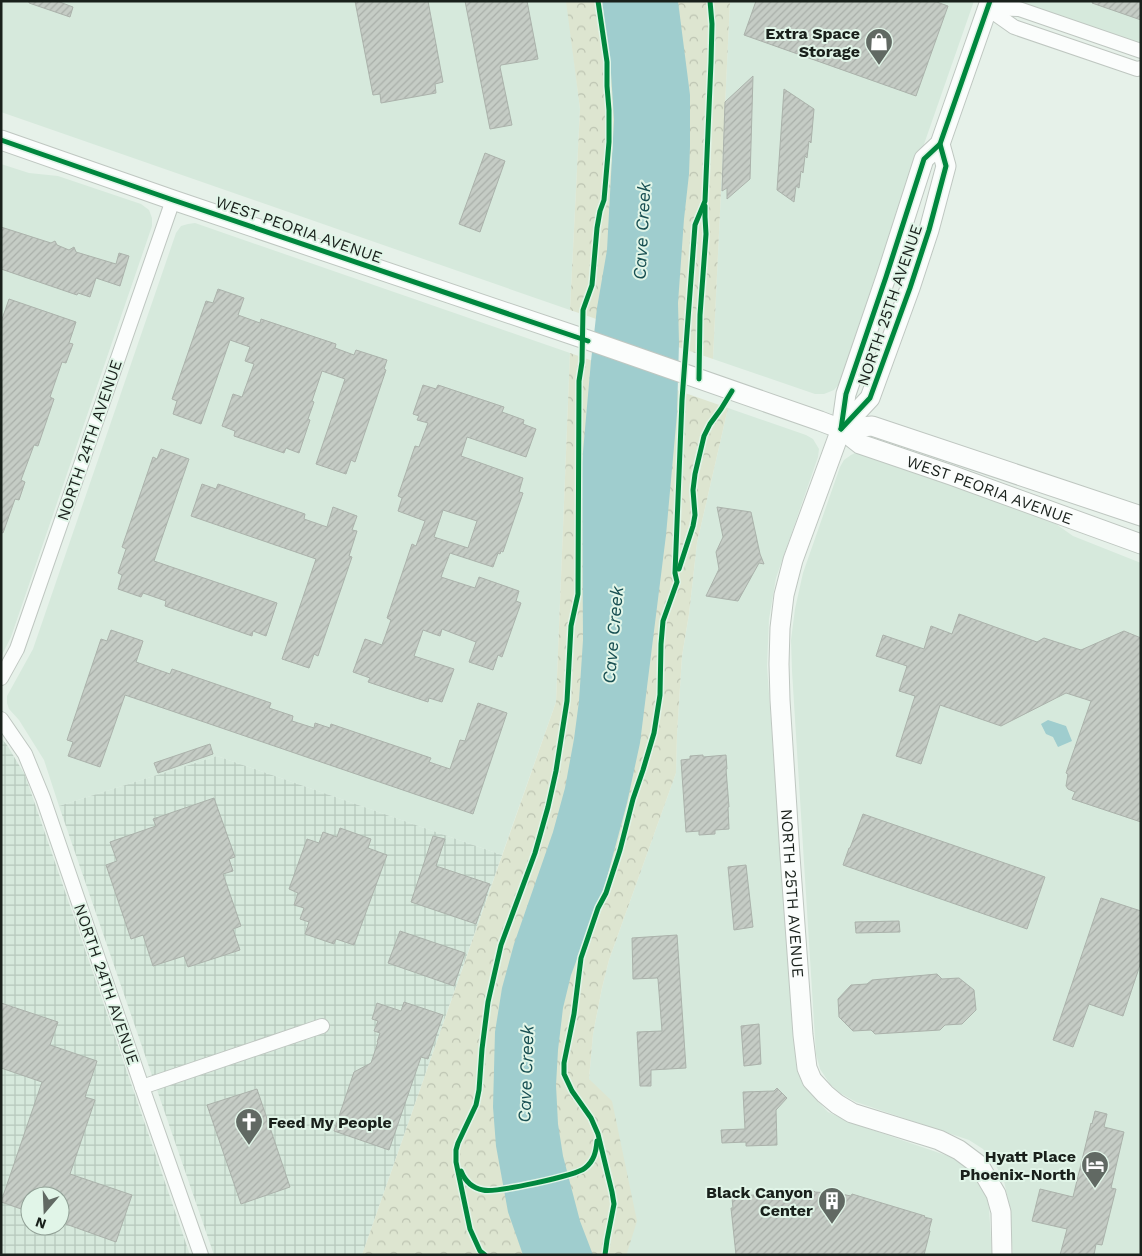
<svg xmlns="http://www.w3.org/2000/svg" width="1142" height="1256" font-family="'Work Sans',sans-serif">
<defs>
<pattern id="industrial-grid" width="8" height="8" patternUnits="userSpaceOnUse" patternTransform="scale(1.25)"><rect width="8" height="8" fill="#d6e9dc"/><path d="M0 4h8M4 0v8" fill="none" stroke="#b7c8bc"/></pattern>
<pattern id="park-crowns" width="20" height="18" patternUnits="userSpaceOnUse" patternTransform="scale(1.25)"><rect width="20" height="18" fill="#dde5d0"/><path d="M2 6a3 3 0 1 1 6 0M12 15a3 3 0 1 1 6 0" fill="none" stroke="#bdc4b2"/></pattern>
<pattern id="building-hatch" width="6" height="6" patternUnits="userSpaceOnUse" patternTransform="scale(1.25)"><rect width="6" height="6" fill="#c5ccc5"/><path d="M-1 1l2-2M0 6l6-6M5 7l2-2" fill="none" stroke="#a9afa9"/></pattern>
</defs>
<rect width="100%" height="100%" fill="#e6f1e9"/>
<g fill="#d6e9dc">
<path d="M1 1H567L580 109 570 310 1 112Z"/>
<path d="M730 1H974L841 382 834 390 824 394H815L713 359Z"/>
<path d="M1017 1H1141V45L1018 2Z"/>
<path d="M1 164 29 173 58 176 141 204 149 210 152 218V226L11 637 1 657Z"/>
<path d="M195 223 570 353 556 702 502 855 217 756 59 806 44 760 19 720 9 709 7 703V696L33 649 176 233 181 226 188 224Z"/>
<path d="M728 408 806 435 813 439 819 449 818 457 776 578 769 619 767 666 794 1042 798 1067 809 1092 828 1112 852 1123 951 1157 972 1171 985 1190 989 1208 992 1255H627V1253L589 1079 593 1034 602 988 609 960 676 773 677 734 682 656 689 614 697 543Z"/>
<path d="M855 453H862L954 485 1056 524 1073 536 1141 563V1255H1013L1009 1204 1004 1181 994 1162 983 1149 969 1140 856 1102 840 1093 830 1084 820 1069 816 1054 792 671 791 640 795 609 803 573 840 467 844 460 851 455Z"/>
</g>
<g fill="url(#industrial-grid)" fill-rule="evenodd">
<path d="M1 738 7 745 25 775 190 1255H1ZM30 1196H60V1226H30Z"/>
<path d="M217 756 502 855 362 1255H214L59 806Z"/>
</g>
<g fill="url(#park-crowns)">
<path d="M566 1H730L713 359 570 310 580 109Z"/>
<path d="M570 353 728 408 697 543 689 614 682 656 677 734 676 773 609 960 602 988 593 1034 589 1079 612 1101 637 1221 627 1253V1255H362L556 702Z"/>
</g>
<g fill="#9fcdce">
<path d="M602 1H678L690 95V146L689 174 684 219 678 303 679 343 677 414 666 535 640 743 627 803 605 885 571 975 563 1008 558 1050 556 1085 558 1124 563 1156 580 1221 593 1255H523L508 1212 496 1146 493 1107 495 1032 502 988 514 944 553 832 565 788 574 739 579 701 583 640 582 463 591 361 597 308 607 250 614 120 611 73Z"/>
<path d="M1048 720 1066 726 1072 741 1058 747 1053 737 1046 734 1041 724Z"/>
</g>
<g fill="url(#building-hatch)" stroke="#abb2ab" fill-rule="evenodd">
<path d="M29 1H57L73 7 70 17 29 3Z"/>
<path d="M355 1H428L443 82 435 84 436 93 381 103 380 94 373 95Z"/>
<path d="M465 1H527L538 59 501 65 500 67 512 125 490 129Z"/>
<path d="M756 1H934L948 6 916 96 744 35Z"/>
<path d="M1093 1H1141V20L1092 3Z"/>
<path d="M753 76 750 179 727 199V188L722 191 725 102Z"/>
<path d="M784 89 814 109 811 143 809 141 807 158 805 156 803 173 801 171 799 188 796 186 794 202 777 190Z"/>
<path d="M485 153 505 161 480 232 459 224Z"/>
<path d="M1 227 51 243 55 241 57 245 69 250 74 247 76 252 116 264 119 253 129 256 120 286 96 278 90 297 78 293 77 295 1 269Z"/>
<path d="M218 289 244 298 238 315 260 323 261 319 336 344 335 348 354 355 356 350 387 360 384 369 386 370 355 462 351 460 346 474 316 464 345 379 322 371 312 401 314 402 308 419 310 420 299 453 286 448 284 453 234 436 235 431 222 426 233 394 242 397 254 364 245 361 250 347 230 340 201 424 173 414 177 401 172 399 206 301 213 303Z"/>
<path d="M9 299 76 322 69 343 73 344 66 363 62 362 50 397 54 399 38 446 34 445 21 480 25 482 19 500 15 499 3 533 1 532V322Z"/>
<path d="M423 385 436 389 438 385 504 407 502 412 524 420 523 424 536 429 526 457 467 437 461 456 523 478 519 492 523 493 503 552 501 551 500 554 498 553 493 567 450 553 441 577 475 588 479 577 519 591 516 601 521 603 502 657 498 655 493 670 469 662 476 642 442 629 440 636 423 630 414 656 454 669 442 702 429 698 428 702 368 682 370 678 353 672 365 639 382 645 391 620 387 618 412 544 416 546 425 521 398 511 402 498 398 496 415 446 419 447 428 423 417 420 419 416 413 414ZM443 510 477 521 468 548 434 537Z"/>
<path d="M161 449 189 459 154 561 277 603 266 636 253 631 252 636 165 606 166 601 143 593 141 597 118 589 122 575 118 573 126 549 122 547 153 457 157 459Z"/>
<path d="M202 484 216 489 218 484 305 514 304 519 327 527 333 507 357 516 352 530 357 531 349 556 352 557 318 656 314 654 309 668 282 659 316 559 191 516Z"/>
<path d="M717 507 751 512 760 554 764 564 759 563 738 601 706 596 719 569 716 552 723 537Z"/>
<path d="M959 614 1037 642 1044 638 1081 650 1124 631 1141 638V822L1072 799 1075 792 1068 789 1066 786 1068 774 1066 773 1091 701 1066 693 1001 726 940 705 921 764 896 756 915 696 899 691 907 666 876 656 883 635 924 649 931 626 952 634Z"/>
<path d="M111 630 143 641 136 662 170 674 172 669 271 703 269 708 293 716 292 721 314 728 315 723 330 728 331 724 431 758 429 762 450 769 460 740 465 741 478 703 507 713 473 814 125 695 100 767 68 756 73 742 67 740 101 639 107 641Z"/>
<path d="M210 744 213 754 158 773 154 763Z"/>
<path d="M703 755V757L726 755 727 769H726L729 807H728L729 829 715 830V834L699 835V831L686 832 681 760 690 759V756Z"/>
<path d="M214 798 235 857 229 859 233 871 223 874 241 926 233 929 240 950 188 967 184 956 153 966 143 935 131 939 106 865 117 861 110 842 156 826 153 819Z"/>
<path d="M863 814 1045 877 1027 929 843 865 849 848H850Z"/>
<path d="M340 828 371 839 368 848 387 855 354 945 336 939 334 944 305 934 309 922 300 919 304 908 294 905 298 893 289 889 307 839 319 843 323 832 337 837Z"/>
<path d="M433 836 445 839 436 866 490 884 476 924 411 902Z"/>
<path d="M746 865 753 927 734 930 728 867Z"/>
<path d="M1101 898 1141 911V962L1123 1016 1089 1004 1073 1047 1053 1040Z"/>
<path d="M899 921 900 932 856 933 855 922Z"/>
<path d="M400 931 465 953 454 986 388 963Z"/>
<path d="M677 935 686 1068 651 1070V1086H640L637 1032 662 1031 658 979 657 978 633 979 632 938Z"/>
<path d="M937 974 942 979 959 978 974 990 976 1010 962 1024 945 1025 940 1030 875 1034 871 1030 853 1031 839 1017 838 999 851 985 867 984 872 980Z"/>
<path d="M404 1002 443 1015 428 1059 421 1057 389 1150 334 1131 354 1072 371 1063 378 1042H377L380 1033 374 1031 378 1021 372 1019 377 1003 401 1011Z"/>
<path d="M1 1003 58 1022 50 1045 97 1061 85 1097 95 1100 70 1174 132 1195 116 1242 60 1222V1196H30V1212L1 1202 42 1082 1 1068Z"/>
<path d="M759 1024 761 1064 744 1066 741 1026Z"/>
<path d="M777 1088 787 1098 776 1110 777 1145 746 1146V1142L722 1143 721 1130 745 1129 743 1092 774 1091Z"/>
<path d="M257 1089 290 1187 241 1204 207 1105Z"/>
<path d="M1095 1111 1107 1114 1104 1127 1124 1132 1111 1188 1116 1189 1102 1245 1096 1244 1094 1255H1060L1067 1229 1032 1221 1040 1189 1073 1197 1091 1123 1092 1124Z"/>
<path d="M814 1191 815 1192 841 1194 851 1196 852 1194 925 1216 924 1217 932 1219 929 1230 930 1231 924 1255H736L731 1208H733L732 1198 740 1197V1196Z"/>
</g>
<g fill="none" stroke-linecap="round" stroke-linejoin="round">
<defs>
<g id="street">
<path d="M987 8 1014 27 1137 69 1141 68"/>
<path d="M987 8 1019 9 1141 51"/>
<path d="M1 678 17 649 173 200"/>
<path d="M1 719 25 754 43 798 142 1087 201 1255"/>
<path d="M142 1087 322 1026"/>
</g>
<g id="secondary">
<path id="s1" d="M990 1 940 144 924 159 886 277 846 394 841 429 793 560 784 595 780 628 779 664 780 700 790 856 803 1035 807 1068 812 1080 825 1094 837 1104 852 1113 939 1140 959 1150 979 1165 996 1194 1001 1212 1002 1255"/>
<path id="s2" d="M1 140 173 200 582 338 820 421 841 429 860 444 951 475 1141 544"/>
<path d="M841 429 872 426 1141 516"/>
<path d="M841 429 870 398 910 288 929 230 946 166 940 144"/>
</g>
</defs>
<use href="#street" stroke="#bfc7c1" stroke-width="16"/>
<use href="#secondary" stroke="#bfc7c1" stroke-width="21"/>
<use href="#street" stroke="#fbfdfc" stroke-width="14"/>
<use href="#secondary" stroke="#fbfdfc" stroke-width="19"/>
<defs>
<g id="cycleway">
<path d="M1 140 173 200 588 341"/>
<path d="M699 379 700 315 706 234 705 217V206"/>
<path d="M841 429 846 394 886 277 924 159 940 144 990 1"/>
<path d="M841 429 870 398 910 288 929 230 946 166 940 144"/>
<path d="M679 569 693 526 695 515 693 490 695 474 704 436 710 424 721 409 732 391"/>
<path d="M461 1171C465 1181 472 1188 483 1190 495 1193 575 1176 585 1168 594 1161 596 1152 597 1141"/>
<path d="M485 1255 480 1251 470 1229 456 1162V1150L458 1143 476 1105 479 1090 482 1049 488 1002 501 945 535 853 548 807 556 771 567 701 571 626 578 594 579 381 582 362 583 310 592 285 597 228 600 211 604 200 609 142V110L607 86V62L598 1"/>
<path d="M605 1255 607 1240 614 1204 612 1192 598 1134 591 1118 572 1091 564 1074V1063L574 1014 581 958 598 908 606 893 620 850 633 799 643 770 654 733 660 695 661 644 663 621 677 582 675 573 682 400 695 225 705 201 711 62 712 24 710 1"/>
</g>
</defs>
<use href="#cycleway" stroke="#e1f5e8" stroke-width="8"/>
<use href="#cycleway" stroke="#00873e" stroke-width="5"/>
</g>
<defs>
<symbol id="shop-pin" viewBox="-11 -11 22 30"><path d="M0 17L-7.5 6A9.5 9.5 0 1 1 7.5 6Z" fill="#616963" stroke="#e1f5e8"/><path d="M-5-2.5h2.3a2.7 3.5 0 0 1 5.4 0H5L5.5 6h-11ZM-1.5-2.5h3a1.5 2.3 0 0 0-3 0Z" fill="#fff"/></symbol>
<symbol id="church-pin" viewBox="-11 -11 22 30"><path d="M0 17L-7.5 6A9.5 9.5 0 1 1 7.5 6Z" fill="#616963" stroke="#e1f5e8"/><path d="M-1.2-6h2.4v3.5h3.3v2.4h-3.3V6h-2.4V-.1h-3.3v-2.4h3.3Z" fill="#fff"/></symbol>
<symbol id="hotel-pin" viewBox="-11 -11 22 30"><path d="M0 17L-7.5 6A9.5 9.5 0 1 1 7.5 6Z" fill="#616963" stroke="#e1f5e8"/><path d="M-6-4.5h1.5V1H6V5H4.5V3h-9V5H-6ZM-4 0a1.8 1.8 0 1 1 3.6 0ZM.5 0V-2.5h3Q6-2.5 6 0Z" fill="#fff"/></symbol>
<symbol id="building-pin" viewBox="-11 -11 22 30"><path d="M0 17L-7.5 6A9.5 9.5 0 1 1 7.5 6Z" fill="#616963" stroke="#e1f5e8"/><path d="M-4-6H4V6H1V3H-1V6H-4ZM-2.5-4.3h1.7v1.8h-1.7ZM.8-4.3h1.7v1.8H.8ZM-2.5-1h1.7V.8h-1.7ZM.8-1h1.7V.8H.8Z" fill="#fff"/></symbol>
</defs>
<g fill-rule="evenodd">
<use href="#shop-pin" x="863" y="26" width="32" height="43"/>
<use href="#church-pin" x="233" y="1106" width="32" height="43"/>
<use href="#hotel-pin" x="1079" y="1149" width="32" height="43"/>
<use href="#building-pin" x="816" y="1185" width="32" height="43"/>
</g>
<g text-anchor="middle" stroke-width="4" stroke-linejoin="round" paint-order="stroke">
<g font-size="16" font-weight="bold" fill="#19201b" stroke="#e1f5e8" text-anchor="end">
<text x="860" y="39">Extra Space<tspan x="860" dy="18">Storage</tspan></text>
<text x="268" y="1128" text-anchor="start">Feed My People</text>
<text x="1076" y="1162">Hyatt Place<tspan x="1076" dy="18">Phoenix-North</tspan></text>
<text x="813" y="1198">Black Canyon<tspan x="813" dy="18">Center</tspan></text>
</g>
<g font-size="16" fill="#19201b" stroke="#e1f5e8">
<text transform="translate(299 229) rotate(19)" y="6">WEST PEORIA AVENUE</text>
<text transform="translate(889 305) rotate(-71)" y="6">NORTH 25TH AVENUE</text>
<text transform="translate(89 440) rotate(-71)" y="6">NORTH 24TH AVENUE</text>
<text dy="6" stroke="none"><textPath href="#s2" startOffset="1050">WEST PEORIA AVENUE</textPath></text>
<text dy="6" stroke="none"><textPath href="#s1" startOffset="931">NORTH 25TH AVENUE</textPath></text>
<text transform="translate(107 984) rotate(71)" y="6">NORTH 24TH AVENUE</text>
</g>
<g font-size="18" font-style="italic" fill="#184f52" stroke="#e1f5e8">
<text transform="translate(642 231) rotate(-87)" y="6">Cave Creek</text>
<text transform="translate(613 635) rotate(-85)" y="6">Cave Creek</text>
<text transform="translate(526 1074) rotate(-88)" y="6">Cave Creek</text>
</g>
</g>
<rect width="1142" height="1256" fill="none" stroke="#19201b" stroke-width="5"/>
<g transform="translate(45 1211) rotate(199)"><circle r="24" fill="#e1f5e8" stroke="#91a096"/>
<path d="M0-4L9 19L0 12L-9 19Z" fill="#616963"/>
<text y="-8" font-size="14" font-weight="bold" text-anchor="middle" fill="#19201b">N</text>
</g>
</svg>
